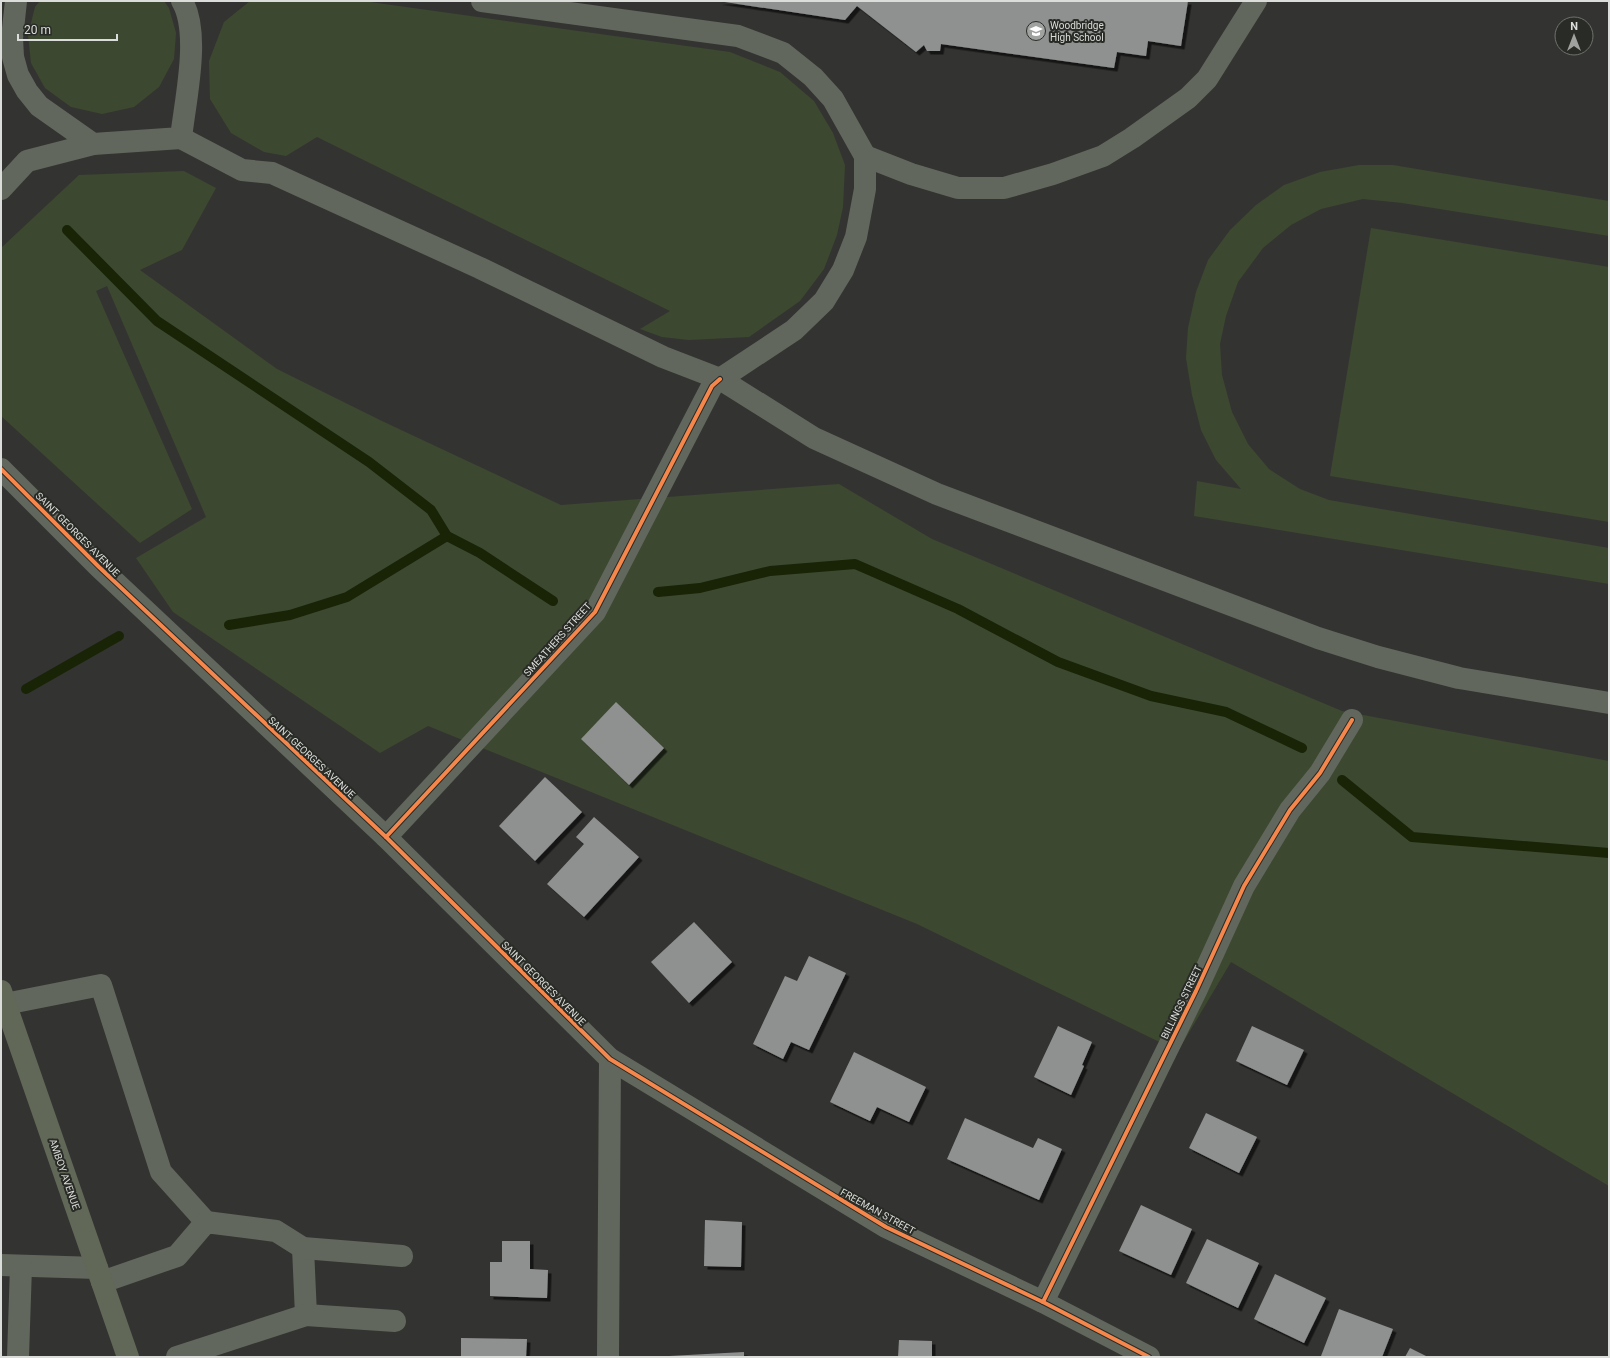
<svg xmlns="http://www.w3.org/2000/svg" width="1610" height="1358" font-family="Roboto,sans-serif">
<defs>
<filter id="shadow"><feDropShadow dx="3.5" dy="3.5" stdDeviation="0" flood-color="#0009"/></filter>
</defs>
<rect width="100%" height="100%" fill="#333431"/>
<g fill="#3d4830">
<path d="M40 1H164L169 8 176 33 174 59 159 87 134 107 102 114 71 107 45 88 31 63 28 35 35 7Z"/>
<path d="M250 1H363L730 52 780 72 814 101 833 133 845 165 843 207 837 235 824 269 800 301 749 337 689 340 662 337 640 329 670 311 317 137 286 156 264 152 231 133 210 99 209 61 224 22Z"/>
<path d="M1359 165H1393L1609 201V236L1402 203 1363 199 1321 209 1291 225 1263 248 1238 282 1226 316 1220 344 1222 375 1232 412 1248 444 1269 469 1300 489 1329 500 1609 548V584L1194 516 1197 481 1241 489 1216 460 1201 430 1192 395 1186 358 1188 328 1196 292 1208 260 1230 230 1256 205 1284 185 1320 172Z"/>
<path d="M184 171 216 188 182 250 140 270 277 369 382 421 561 505 839 484 932 539 1342 711 1609 761V1186L1231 962 1178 1051 917 924 428 726 380 753 173 612 136 558 206 517 107 286 96 291 192 509 140 543 1 416V248L79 175Z"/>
<path d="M1371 228 1609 267V522L1330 476Z"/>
</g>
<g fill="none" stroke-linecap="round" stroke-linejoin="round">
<g stroke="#192406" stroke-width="10">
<path d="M67 230 157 321 369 462 431 510 447 536 480 553 553 601"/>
<path d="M658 592 700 588 770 571 855 564 958 609 1058 662 1151 696 1226 712 1302 748"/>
<path d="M229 625 290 615 347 597 447 536"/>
<path d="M26 689 119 636"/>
<path d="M1342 780 1412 837 1609 853"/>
</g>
</g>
<g fill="#8f9090" filter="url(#shadow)">
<path d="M718 1H1188L1181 46 1148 41 1146 56 1117 52 1114 68 941 44 940 51H927L924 45 916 52 857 6 845 20Z"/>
<path d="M616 702 664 748 629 785 581 739Z"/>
<path d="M545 777 582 812 535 861 499 826Z"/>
<path d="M594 817 639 857 584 917 547 884 584 844 576 837Z"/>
<path d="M694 922 732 962 689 1003 651 962Z"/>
<path d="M809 956 846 973 809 1050 791 1042 783 1059 753 1044 785 976 797 981Z"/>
<path d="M1058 1026 1092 1042 1082 1065 1084 1066 1071 1095 1034 1077Z"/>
<path d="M1252 1026 1304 1050 1287 1085 1236 1061Z"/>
<path d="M854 1052 926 1087 909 1122 877 1107 870 1121 830 1102Z"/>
<path d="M1206 1113 1257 1137 1239 1173 1189 1148Z"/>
<path d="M965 1118 1033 1148 1038 1138 1062 1149 1039 1200 947 1159Z"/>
<path d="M1141 1205 1192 1229 1171 1275 1119 1251Z"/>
<path d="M705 1220 742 1222 741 1267 704 1266Z"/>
<path d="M1207 1239 1259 1263 1238 1308 1186 1283Z"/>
<path d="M502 1241H530V1269L548 1270 547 1298 490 1296V1262H502Z"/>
<path d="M1275 1274 1326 1298 1304 1343 1254 1319Z"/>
<path d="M1339 1309 1393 1329 1382 1357 1321 1356Z"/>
<path d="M461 1338 527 1339 526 1357H461Z"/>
<path d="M899 1340 932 1341V1357H898Z"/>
<path d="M1410 1348 1428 1357H1405Z"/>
<path d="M744 1352V1357H669V1356Z"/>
</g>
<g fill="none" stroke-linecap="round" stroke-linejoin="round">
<g stroke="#62675d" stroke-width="22">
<path d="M16 1 12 38 13 57 18 75 27 91 39 106 93 144 181 138C185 101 201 33 182 1"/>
<path d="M181 138 242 170 272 173 480 268 663 357 720 379 814 438 937 494 1318 638 1378 657 1459 678 1609 703"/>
<path d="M865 156 911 174 958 188H1004L1053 174 1103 156 1132 138 1188 98 1207 79 1256 1"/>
<path d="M1 189 27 161 93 144"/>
<path d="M1 469 99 567 386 837 610 1059 886 1227 1043 1302 1149 1357"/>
<path d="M386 837 595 612 712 386 720 379 794 330 824 301 843 270 856 237 865 189V156L833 99 813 77 783 53 738 36 482 1"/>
<path d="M5 1004 101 985 161 1172 206 1222"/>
<path d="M303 1248 306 1315"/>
<path d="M1 1265 97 1268"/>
<path d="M102 1282 177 1256 206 1222 276 1231 303 1248 402 1256"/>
<path d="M1043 1302 1196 991 1244 886 1290 810 1320 773 1352 720"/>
<path d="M18 1357 21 1266"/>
<path d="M177 1357 306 1315 395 1321"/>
<path d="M608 1357 610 1059"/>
</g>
<path stroke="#616858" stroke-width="22" d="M1 991 128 1357"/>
<defs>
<g id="cycleway">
<path d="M1 469 99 567 386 837 610 1059 886 1227 1043 1302 1149 1357"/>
<path d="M386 837 595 612 712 386 720 379"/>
<path d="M1043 1302 1196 991 1244 886 1290 810 1320 773 1352 720"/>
</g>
</defs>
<use href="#cycleway" stroke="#292b26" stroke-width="6"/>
<use href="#cycleway" stroke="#f5874c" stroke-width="4"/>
</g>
<defs>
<symbol id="school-disc" viewBox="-11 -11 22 22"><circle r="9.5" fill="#a0a29f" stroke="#292b26"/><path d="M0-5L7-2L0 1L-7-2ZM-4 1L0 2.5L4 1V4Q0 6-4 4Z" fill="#fff"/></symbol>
</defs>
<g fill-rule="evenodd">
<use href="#school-disc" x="1025" y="20" width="22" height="22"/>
</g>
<g text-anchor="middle" stroke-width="4" stroke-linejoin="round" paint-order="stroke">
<g font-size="10" fill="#dbddda" stroke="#292b26" text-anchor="start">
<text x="1050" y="29">Woodbridge<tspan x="1050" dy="12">High School</tspan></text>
</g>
<g font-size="10" fill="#dbddda" stroke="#292b26">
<text transform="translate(78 534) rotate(45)" y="4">SAINT GEORGES AVENUE</text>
<text transform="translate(557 639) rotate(-48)" y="4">SMEATHERS STREET</text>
<text transform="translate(312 757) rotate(43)" y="4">SAINT GEORGES AVENUE</text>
<text transform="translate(544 983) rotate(45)" y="4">SAINT GEORGES AVENUE</text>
<text transform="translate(1181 1002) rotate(-64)" y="4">BILLINGS STREET</text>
<text transform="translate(65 1174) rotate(71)" y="4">AMBOY AVENUE</text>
<text transform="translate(878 1211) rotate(29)" y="4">FREEMAN STREET</text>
</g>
</g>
<rect width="1610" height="1358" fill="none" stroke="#dbddda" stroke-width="4"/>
<g transform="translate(1574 36)"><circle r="19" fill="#292b26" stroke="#70726e"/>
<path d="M0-3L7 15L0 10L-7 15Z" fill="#a0a29f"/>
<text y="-6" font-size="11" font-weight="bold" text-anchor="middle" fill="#dbddda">N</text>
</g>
<path d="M18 34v6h99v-6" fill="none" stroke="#dbddda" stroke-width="2"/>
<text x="24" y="34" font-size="12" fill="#dbddda" stroke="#292b26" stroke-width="3" paint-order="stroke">20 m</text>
</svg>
